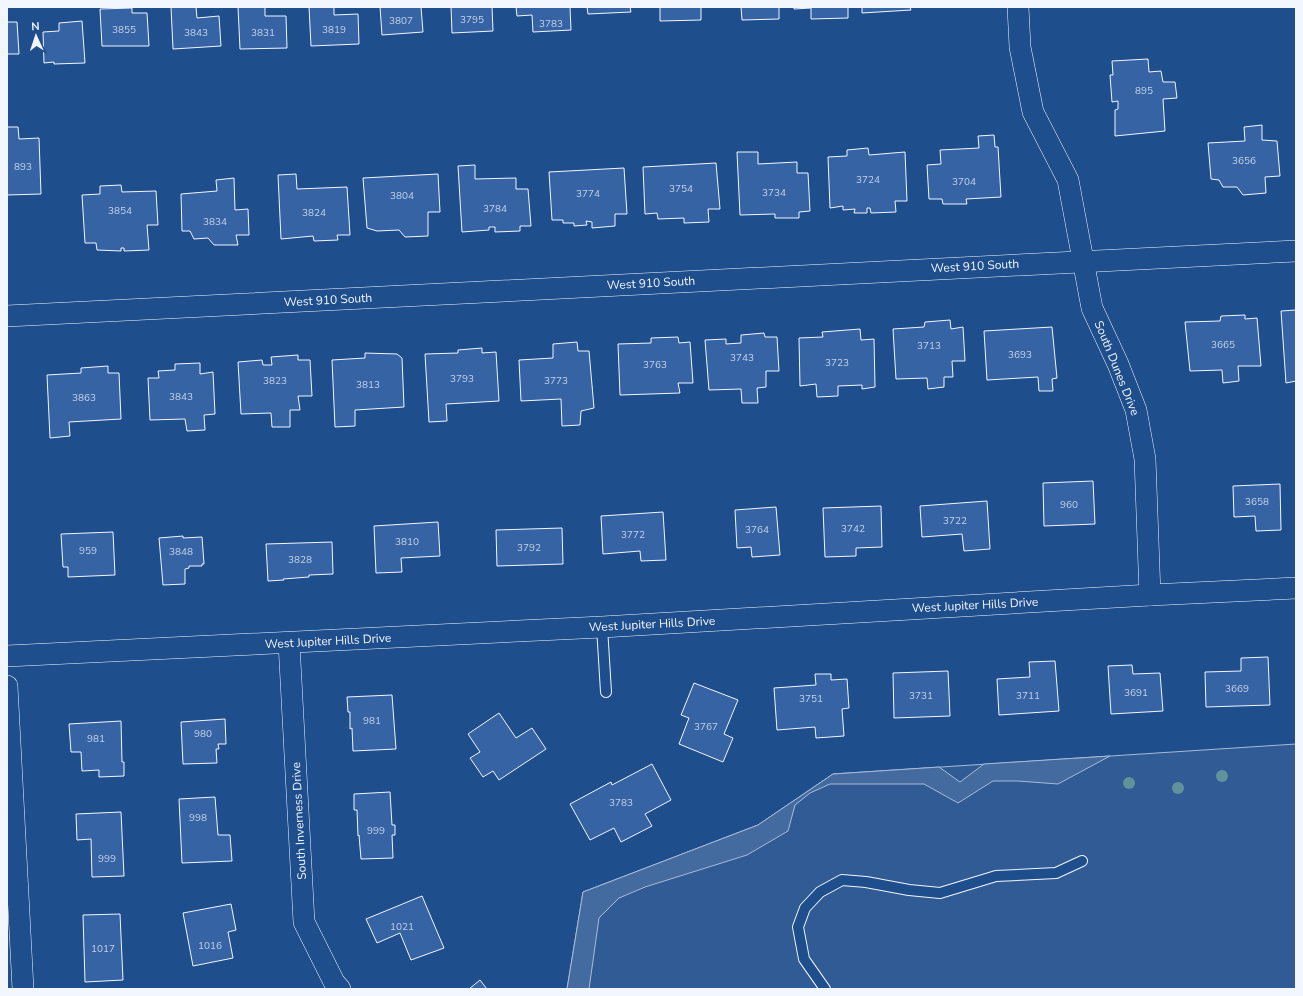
<svg xmlns="http://www.w3.org/2000/svg" width="1303" height="996" font-family="'Nunito Sans',sans-serif">
<rect width="100%" height="100%" fill="#1f4e8c"/>
<path fill="#305b95" stroke="#a8bbd7" d="M1296 744V989H567L583 892 758 825 833 774Z"/>
<path fill="#446ba0" stroke="#a8bbd7" d="M1110 756 1058 784 1018 781H993L958 803 924 784H830L810 793 795 805 788 831 747 855 645 887 619 898 599 918 589 989H567L583 892 758 825 833 774 939 767 960 782 984 764Z"/>
<g fill="#3563a3" stroke="#f2f6ff">
<path d="M171 7H196L197 18 219 16 221 46 173 49Z"/>
<path d="M238 7H265V16H286L287 48 240 49Z"/>
<path d="M309 7H334V15L358 14 359 44 311 46Z"/>
<path d="M380 7H421L423 32 382 35Z"/>
<path d="M451 7H492L493 31 452 33Z"/>
<path d="M516 7H570L571 30 533 32 532 15 517 16Z"/>
<path d="M587 7H630L631 12 588 14Z"/>
<path d="M660 7H701V20L660 21Z"/>
<path d="M741 7H779V19L742 20Z"/>
<path d="M794 7H848V18L811 19V8L794 9Z"/>
<path d="M862 7H910L911 10 862 13Z"/>
<path d="M132 8V13H147L149 46H102L100 9Z"/>
<path d="M82 21 85 63 54 64V62L44 63 43 32 59 31V23Z"/>
<path d="M7 22H17L19 54H7Z"/>
<path d="M1148 59 1149 72 1161 71 1163 82H1175L1177 98 1163 99 1165 131 1115 136V110L1118 109V101L1112 102 1110 75H1113L1112 61Z"/>
<path d="M1262 125V140L1277 141 1280 176 1265 177 1266 193 1243 195 1237 187H1223L1219 180 1211 179 1208 143 1245 141 1244 127Z"/>
<path d="M7 127H18L19 139 39 138 41 194 7 195Z"/>
<path d="M994 135 995 147H998L1001 197 966 199 967 204H943L942 199H929L927 165 941 164 940 150 979 148 978 136Z"/>
<path d="M868 148 869 155 905 152 907 201H895L896 212 871 213 870 208H867V213H854L855 209 843 210V206L830 208 828 157 847 156V150Z"/>
<path d="M737 152H758V164L797 162V173H808L810 211 799 212V218H775V214L740 215Z"/>
<path d="M716 163 720 209H708L709 222 684 223V218L658 219 657 213 645 214 643 167Z"/>
<path d="M475 165V179L516 178V189H528L531 226H520V231L495 232V227H489V230L462 232 458 166Z"/>
<path d="M624 168 627 214H615V226L592 228V222L586 221 587 225 574 226V223H563V220H552L549 172Z"/>
<path d="M296 174 297 189 347 187 350 235H337L338 240 314 241 313 236 281 239 278 175Z"/>
<path d="M438 174 440 212H428V236L405 237 399 230 377 231 367 228 363 178Z"/>
<path d="M234 178 235 210 248 209 249 235H236L238 245H214L208 238 194 239 190 231H182L181 194 217 191 216 180Z"/>
<path d="M121 185 122 192 156 191 158 225H147L149 250 124 251V248H121V251L97 250 96 243H85L82 195 100 194V186Z"/>
<path d="M1296 310V381L1286 383 1281 311Z"/>
<path d="M1245 315V319L1257 318 1261 366H1238L1239 381 1223 383 1222 370 1190 371 1185 322 1220 321 1221 316Z"/>
<path d="M950 320 951 329 963 327 965 361H952L953 377H944V387L928 389 927 378 896 379 893 329 924 327 925 322Z"/>
<path d="M1052 327 1057 378 1052 379 1053 391H1039L1038 377 987 380 984 331Z"/>
<path d="M860 329 861 340 874 339 875 387 862 389V385L838 386V396L817 397 816 384 800 386 799 338 823 337 822 332Z"/>
<path d="M764 333 765 337H777L779 371H766V387L757 388 758 403H742L741 389 709 390 705 340 726 339V344L741 343V335Z"/>
<path d="M678 337 679 343 690 342 693 383H678L680 393 620 395 618 344 651 343V338Z"/>
<path d="M577 342 578 351H589L594 408 581 411 580 425 562 426 561 399 521 401 519 360 553 358V344Z"/>
<path d="M482 348V353L496 352 499 401 446 404 447 421 429 422 425 354 458 353V350Z"/>
<path d="M365 353 397 354 402 358 404 407 355 410V426L335 427 332 360 365 358Z"/>
<path d="M298 355V360H310L312 396H298L300 410H290V427H272L271 413 241 414 238 362 262 360 263 365H272L271 357Z"/>
<path d="M200 363V374L213 372 215 414 204 415 205 430 187 431 185 419 150 420 148 378H159L158 371 175 370V364Z"/>
<path d="M108 366V373H119L121 419 69 422 70 436 50 438 47 375 81 373V368Z"/>
<path d="M1093 481 1095 524 1044 526 1043 483Z"/>
<path d="M1280 484 1281 530 1256 531 1255 516 1234 517 1233 486Z"/>
<path d="M987 501 990 549 964 551 962 534 922 537 920 506Z"/>
<path d="M881 506 882 547 856 548V556L825 557 823 508Z"/>
<path d="M776 507 780 555 752 557 751 547 737 548 735 510Z"/>
<path d="M663 512 666 560 641 561 640 551 603 554 601 516Z"/>
<path d="M438 522 440 556 401 558 402 572 376 573 374 526Z"/>
<path d="M562 528 563 564 497 566 496 530Z"/>
<path d="M113 532 115 575 68 577V567H63L61 534Z"/>
<path d="M183 536V538L202 537 204 564H202V566H189V568L185 569V584L163 585 159 538Z"/>
<path d="M332 542 333 574 309 575V577L283 579 284 580 268 581 266 544Z"/>
<path d="M1268 657 1270 705 1206 707 1205 672 1241 671V658Z"/>
<path d="M1055 661 1059 711 999 715 997 679 1030 677 1029 662Z"/>
<path d="M1132 665 1133 674 1160 673 1163 711 1111 714 1108 666Z"/>
<path d="M948 671 950 716 894 718 893 673Z"/>
<path d="M815 674H831V680L847 679 849 708 842 709 844 736 816 738 815 727 777 730 774 688 816 685Z"/>
<path d="M694 683 738 700 724 734 733 738 723 762 679 744 689 718 681 715Z"/>
<path d="M392 695 396 749 353 751 352 728 350 729V712H348L347 697Z"/>
<path d="M499 713 516 738 532 728 546 749 499 780 493 771 483 777 470 758 480 752 468 734Z"/>
<path d="M225 719 226 744H218L219 749H216L217 763 183 764 181 722Z"/>
<path d="M121 721 122 762H124V776L99 777V770L82 771 81 752H71L69 724Z"/>
<path d="M652 764 671 800 645 814 652 826 621 842 614 828 590 840 570 804 611 782 612 785Z"/>
<path d="M390 792 392 825H395V835H392L393 858 361 859 359 835 358 836 357 810H354V794Z"/>
<path d="M215 797 218 835H230L232 861 182 863 179 799Z"/>
<path d="M121 812 124 876 92 877 91 839 77 840 76 814Z"/>
<path d="M422 896 444 948 411 960 400 933 377 943 366 919Z"/>
<path d="M231 904 236 930 228 932 233 958 193 966 183 913Z"/>
<path d="M120 914 123 980 85 982 83 915Z"/>
<path d="M480 980 487 989H469Z"/>
</g>
<g fill="none" stroke-linecap="round" stroke-linejoin="round">
<defs>
<g id="service">
<path d="M602 627 606 692"/>
<path d="M825 989 804 959 798 927 805 908 820 892 842 880 866 882 909 890 940 893 996 876 1056 873 1082 861"/>
</g>
<g id="minor">
<path d="M1018 7 1020 47 1033 112 1068 180 1092 308 1118 364 1136 410 1145 459 1150 595"/>
<path d="M7 316 1296 251"/>
<path d="M289 643 304 922 334 982 340 989"/>
<path d="M7 656 602 627 1150 595 1296 588"/>
<path d="M7 686 23 989"/>
</g>
</defs>
<use href="#service" stroke="#f2f6ff" stroke-width="12"/>
<use href="#minor" stroke="#f2f6ff" stroke-width="22"/>
<use href="#service" stroke="#1f4e8c" stroke-width="10"/>
<use href="#minor" stroke="#1f4e8c" stroke-width="21"/>
</g>
<g fill="#61919a">
<circle cx="1222" cy="776" r="6"/>
<circle cx="1129" cy="783" r="6"/>
<circle cx="1178" cy="788" r="6"/>
</g>
<g text-anchor="middle" stroke-width="3" stroke-linejoin="round" paint-order="stroke">
<g font-size="10" fill="#c3d1e8">
<text x="472" y="23">3795</text>
<text x="401" y="24">3807</text>
<text x="551" y="27">3783</text>
<text x="124" y="33">3855</text>
<text x="334" y="33">3819</text>
<text x="196" y="36">3843</text>
<text x="263" y="36">3831</text>
<text x="1144" y="94">895</text>
<text x="1244" y="164">3656</text>
<text x="23" y="170">893</text>
<text x="868" y="183">3724</text>
<text x="964" y="185">3704</text>
<text x="681" y="192">3754</text>
<text x="774" y="196">3734</text>
<text x="588" y="197">3774</text>
<text x="402" y="199">3804</text>
<text x="495" y="212">3784</text>
<text x="120" y="214">3854</text>
<text x="314" y="216">3824</text>
<text x="215" y="225">3834</text>
<text x="1223" y="348">3665</text>
<text x="929" y="349">3713</text>
<text x="1020" y="358">3693</text>
<text x="742" y="361">3743</text>
<text x="837" y="366">3723</text>
<text x="655" y="368">3763</text>
<text x="462" y="382">3793</text>
<text x="275" y="384">3823</text>
<text x="556" y="384">3773</text>
<text x="368" y="388">3813</text>
<text x="181" y="400">3843</text>
<text x="84" y="401">3863</text>
<text x="1257" y="505">3658</text>
<text x="1069" y="508">960</text>
<text x="955" y="524">3722</text>
<text x="853" y="532">3742</text>
<text x="757" y="533">3764</text>
<text x="633" y="538">3772</text>
<text x="407" y="545">3810</text>
<text x="529" y="551">3792</text>
<text x="88" y="554">959</text>
<text x="181" y="555">3848</text>
<text x="300" y="563">3828</text>
<text x="1237" y="692">3669</text>
<text x="1136" y="696">3691</text>
<text x="921" y="699">3731</text>
<text x="1028" y="699">3711</text>
<text x="811" y="702">3751</text>
<text x="372" y="724">981</text>
<text x="706" y="730">3767</text>
<text x="203" y="737">980</text>
<text x="96" y="742">981</text>
<text x="621" y="806">3783</text>
<text x="198" y="821">998</text>
<text x="376" y="834">999</text>
<text x="107" y="862">999</text>
<text x="402" y="930">1021</text>
<text x="210" y="949">1016</text>
<text x="103" y="952">1017</text>
</g>
<g font-size="12" fill="#f2f6ff" stroke="#1f4e8c">
<text transform="translate(975 266) rotate(-3)" y="4">West 910 South</text>
<text transform="translate(651 283) rotate(-3)" y="4">West 910 South</text>
<text transform="translate(328 300) rotate(-3)" y="4">West 910 South</text>
<text transform="translate(1117 368) rotate(68)" y="4">South Dunes Drive</text>
<text transform="translate(975 605) rotate(-3)" y="4">West Jupiter Hills Drive</text>
<text transform="translate(652 624) rotate(-3)" y="4">West Jupiter Hills Drive</text>
<text transform="translate(328 641) rotate(-3)" y="4">West Jupiter Hills Drive</text>
<text transform="translate(299 821) rotate(-93)" y="4">South Inverness Drive</text>
</g>
</g>
<rect width="1303" height="996" fill="none" stroke="#f2f6ff" stroke-width="16"/>
<g transform="translate(36 36) rotate(357)" stroke="#1f4e8c" stroke-width="3" paint-order="stroke">
<path d="M0-3L7 15L0 10L-7 15Z" fill="#f2f6ff"/>
<text y="-6" font-size="11" font-weight="bold" text-anchor="middle" fill="#f2f6ff">N</text>
</g>
</svg>
